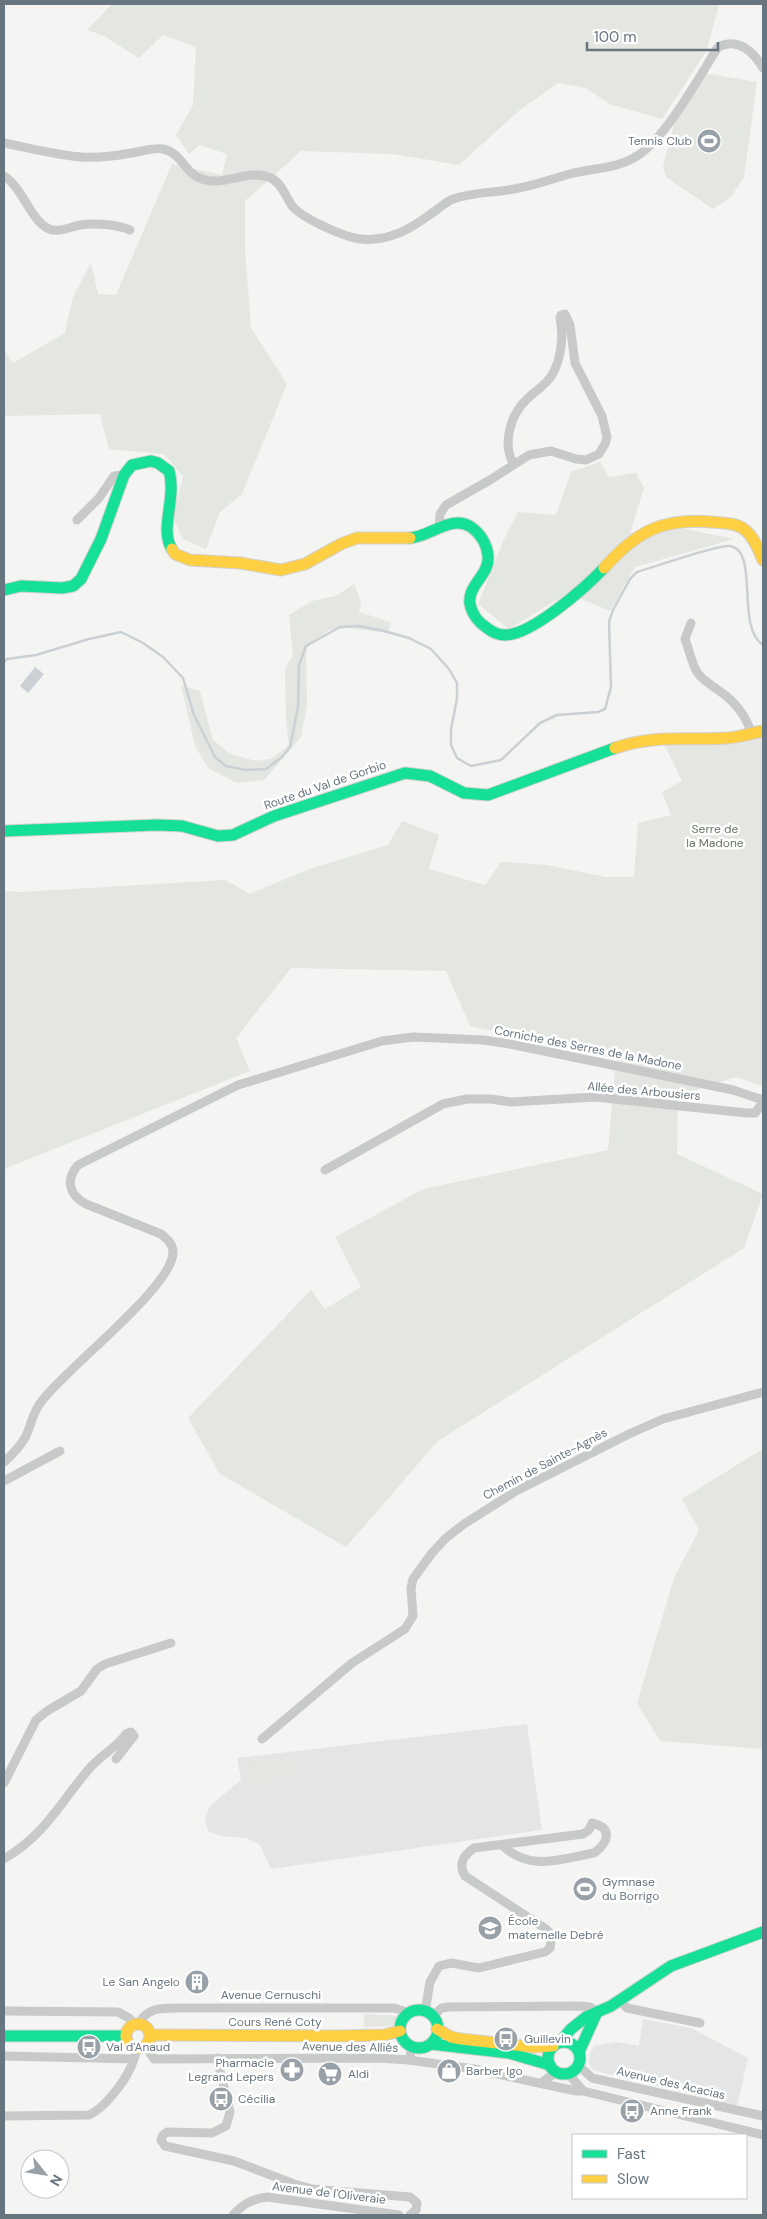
<svg xmlns="http://www.w3.org/2000/svg" width="767" height="2219" font-family="'DM Sans',sans-serif">
<rect width="100%" height="100%" fill="#f4f4f3"/>
<g fill="#e4e5e5">
<path d="M527 1724 542 1830 271 1869 260 1845 247 1838 221 1836 208 1831 205 1818 210 1806 241 1780 237 1758Z"/>
<path d="M643 2019 691 2028 748 2058 737 2106 593 2070 589 2064 590 2053 595 2046 616 2042 639 2046Z"/>
</g>
<g fill="#e4e6e1">
<path d="M112 4H719L707 50 662 119 609 104 586 88 558 83 520 110 459 165 393 154 301 151 245 201V249L251 328 287 384 242 494 220 512 206 549 183 539 173 518 183 476 164 454 109 449 100 414 4 416V350L13 363 65 333 73 297 91 263 98 294 116 295 172 164 222 175 227 154 199 145 189 154 176 135 193 105 196 47 163 35 139 58 104 36 87 30Z"/>
<path d="M704 73 757 82 744 177 731 197 713 209 666 177 663 166 676 117Z"/>
<path d="M600 462 609 477 636 473 644 488 630 533 680 528 734 539 635 567 610 611 568 593 509 629 478 604 504 539 518 512 556 515 571 472Z"/>
<path d="M354 584 361 602 359 612 391 622 388 633 348 628 329 630 306 648 307 704 301 737 264 780 237 783 208 768 195 746 181 685 200 691 213 740 230 754 256 761 271 759 289 745 286 719 285 669 293 655 289 615 312 601 336 596Z"/>
<path d="M763 737V1086L736 1077 678 1096 677 1154 763 1194 744 1248 438 1441 346 1547 220 1474 188 1418 311 1290 325 1309 361 1287 335 1237 423 1189 608 1150 616 1059 470 1026 446 971 291 968 236 1038 250 1071 4 1169V891L21 892 225 880 250 894 312 868 388 845 402 821 439 835 429 869 485 885 501 862 547 865 606 877H634L638 823 671 815 662 792 682 781 663 742 728 744Z"/>
<path d="M761 1450 763 1453V1749L660 1741 637 1703 674 1578 699 1530 682 1499Z"/>
<path d="M294 1755 297 1777 248 1783 245 1761Z"/>
<path d="M364 2014 399 2016 394 2026 364 2027Z"/>
</g>
<path fill="#cad0d3" d="M35 667 44 674 28 693 20 686Z"/>
<g fill="none" stroke-linecap="round" stroke-linejoin="round">
<path stroke="#cad0d3" stroke-width="2.5" d="M4 662 7 659 36 655 89 639 121 632 143 643 163 657 183 678 194 715 215 757 226 766 246 770 266 769 282 757 290 747 298 707 299 665 306 646 340 627 359 626 384 631 409 638 431 649 449 669 457 683V699L451 729V745L457 758 471 766 501 760 540 723 557 715 598 712 605 709 611 687 609 622 613 610 630 579 637 572C654 567 718 544 730 546 760 551 735 627 763 645"/>
<defs>
<g id="fast">
<path d="M410 538C430 537 451 514 471 527 480 533 487 544 488 556 490 575 467 585 470 604 472 614 479 623 487 628 492 632 499 635 505 635 532 635 586 587 604 568"/>
<path d="M4 590 21 586 62 588 73 586 81 579 101 539 124 475 132 465 151 461 158 463 169 471C177 497 159 530 172 549"/>
<path d="M4 831 157 825 182 826 218 836 233 835 274 816 405 773 430 776 464 793 488 795 615 748"/>
<circle cx="419" cy="2029" r="19"/>
<path d="M4 2036H126"/>
<circle cx="564" cy="2058" r="16"/>
<path d="M560 2042 571 2029 586 2017 611 2006 671 1966 763 1932"/>
<path d="M431 2044 509 2053 550 2065"/>
<path d="M579 2052 597 2012"/>
</g>
<g id="slow">
<path d="M172 549 175 554 190 560 240 563 281 570 305 564 341 544 357 538H410"/>
<path d="M604 568C637 531 662 518 712 522 723 523 737 523 745 530 754 537 759 550 763 560"/>
<path d="M615 748C658 734 686 741 728 738 740 737 752 733 763 731"/>
<circle cx="138" cy="2036" r="12"/>
<path d="M437 2029 451 2037 461 2039 533 2047 553 2046"/>
<path d="M150 2035 337 2036 384 2035 400 2031"/>
</g>
</defs>
<use href="#fast" stroke="#d1d1d1" stroke-width="13"/>
<use href="#slow" stroke="#d1d1d1" stroke-width="13"/>
<g stroke="#c8caca" stroke-width="9">
<path d="M4 143C29 148 56 155 81 157 98 158 115 156 131 153 141 152 154 147 163 149 182 153 185 174 202 179 224 187 248 168 271 178 282 183 286 198 293 207 304 219 344 237 360 239 388 242 411 229 432 213 439 209 445 202 453 199 472 192 494 193 514 189 533 186 551 179 570 174 592 168 617 169 637 156 666 138 699 77 718 47 738 37 754 52 763 68"/>
<path d="M4 176C23 188 30 220 49 229 59 233 70 227 80 225 95 223 116 224 130 230"/>
<path d="M77 520 99 498 114 476 124 475"/>
<path d="M439 528 440 514 446 505 490 480 529 455 551 451 576 459 586 460 599 454 605 444 607 437 602 416 575 363 570 325 565 314 561 315 560 318C564 335 561 360 552 375 546 385 535 391 527 399 511 414 502 443 513 463"/>
<path d="M691 623 685 639C689 649 691 662 697 672 702 680 710 684 718 690 735 701 746 715 752 735"/>
<path d="M325 1170 443 1104 467 1099H491L511 1102 595 1097 747 1113H755L763 1102"/>
<path d="M4 1462C12 1455 20 1447 26 1436 31 1425 33 1412 41 1402 65 1369 174 1286 173 1252 173 1244 167 1239 161 1234L86 1204C69 1195 65 1180 78 1165L238 1085 382 1041 413 1037 484 1040 510 1044 733 1090 763 1100"/>
<path d="M4 1481 60 1451"/>
<path d="M262 1739 352 1663 405 1629 413 1616 411 1588 413 1579 432 1553 446 1538 464 1524 516 1491 629 1434 663 1419 763 1392"/>
<path d="M4 1783 36 1720 47 1711 81 1691 97 1669 105 1664 171 1643"/>
<path d="M4 1859C46 1834 59 1804 89 1769 100 1756 116 1748 126 1734L131 1732 134 1736 116 1759"/>
<path d="M620 2000 627 2008 700 2023"/>
<path d="M4 2011 118 2012 129 2018 135 2025"/>
<path d="M425 2012 430 1982 439 1966 451 1963 479 1968 545 1952 550 1948 552 1935 546 1929 465 1876C458 1864 463 1856 474 1848L583 1834 589 1830 592 1823C613 1828 609 1842 594 1853 560 1859 529 1872 502 1845"/>
<path d="M432 2016 442 2008 448 2007 580 2006 590 2007 597 2012"/>
<path d="M139 2024C146 2007 163 2008 179 2008H394L410 2013"/>
<path d="M145 2045 154 2059 379 2058 409 2060 474 2069 576 2091H583L763 2135"/>
<path d="M4 2056 134 2059"/>
<path d="M217 2058 230 2112 226 2126 212 2133 167 2132 163 2135 161 2140 165 2146 234 2161 294 2184 312 2189 410 2197 417 2203 416 2210 410 2215"/>
<path d="M409 2060 412 2047"/>
<path d="M578 2065 592 2078 763 2116"/>
<path d="M568 2073 583 2091"/>
<path d="M541 2083 556 2072"/>
<path d="M4 2116 89 2115C105 2108 124 2082 131 2067 134 2060 135 2054 138 2047"/>
<path d="M233 2215C243 2204 252 2199 267 2197L399 2215"/>
</g>
<use href="#fast" stroke="#16e098" stroke-width="11"/>
<use href="#slow" stroke="#ffcf43" stroke-width="11"/>
</g>
<defs>
<symbol id="stadium-disc" viewBox="-11 -11 22 22"><circle r="9.5" fill="#98a1a8" stroke="#fff"/><path d="M0-5a6.5 5 0 1 0 0 10a6.5 5 0 1 0 0-10ZM-3.5-1.8h7v3.6h-7Z" fill="#fff"/></symbol>
<symbol id="school-disc" viewBox="-11 -11 22 22"><circle r="9.5" fill="#98a1a8" stroke="#fff"/><path d="M0-5L7-2L0 1L-7-2ZM-4 1L0 2.5L4 1V4Q0 6-4 4Z" fill="#fff"/></symbol>
<symbol id="building-disc" viewBox="-11 -11 22 22"><circle r="9.5" fill="#98a1a8" stroke="#fff"/><path d="M-4-6H4V6H1V3H-1V6H-4ZM-2.5-4.3h1.7v1.8h-1.7ZM.8-4.3h1.7v1.8H.8ZM-2.5-1h1.7V.8h-1.7ZM.8-1h1.7V.8H.8Z" fill="#fff"/></symbol>
<symbol id="bus-disc" viewBox="-11 -11 22 22"><circle r="9.5" fill="#98a1a8" stroke="#fff"/><path d="M-5-6H5V4H4V6H2V4H-2V6H-4V4H-5ZM-3.5-4V0h7V-4ZM-3.5 1.2v1.5H-2V1.2ZM2 1.2v1.5H3.5V1.2Z" fill="#fff"/></symbol>
<symbol id="pharmacy-disc" viewBox="-11 -11 22 22"><circle r="9.5" fill="#98a1a8" stroke="#fff"/><path d="M-2-6h4v4h4v4h-4v4h-4v-4h-4v-4h4Z" fill="#fff"/></symbol>
<symbol id="shop-disc" viewBox="-11 -11 22 22"><circle r="9.5" fill="#98a1a8" stroke="#fff"/><path d="M-5-2.5h2.3a2.7 3.5 0 0 1 5.4 0H5L5.5 6h-11ZM-1.5-2.5h3a1.5 2.3 0 0 0-3 0Z" fill="#fff"/></symbol>
<symbol id="supermarket-disc" viewBox="-11 -11 22 22"><circle r="9.5" fill="#98a1a8" stroke="#fff"/><path d="M-6-5.5h2.5l.6 2H6L4.5 2H-2.5L-4.4-4H-6ZM-1.5 3.2a1.3 1.3 0 1 0 .1 0ZM3 3.2a1.3 1.3 0 1 0 .1 0Z" fill="#fff"/></symbol>
</defs>
<g fill-rule="evenodd">
<use href="#stadium-disc" x="695" y="127" width="28" height="28"/>
<use href="#stadium-disc" x="571" y="1875" width="28" height="28"/>
<use href="#school-disc" x="476" y="1914" width="28" height="28"/>
<use href="#building-disc" x="183" y="1968" width="28" height="28"/>
<use href="#bus-disc" x="492" y="2025" width="28" height="28"/>
<use href="#bus-disc" x="75" y="2033" width="28" height="28"/>
<use href="#pharmacy-disc" x="278" y="2056" width="28" height="28"/>
<use href="#shop-disc" x="435" y="2057" width="28" height="28"/>
<use href="#supermarket-disc" x="316" y="2060" width="28" height="28"/>
<use href="#bus-disc" x="207" y="2085" width="28" height="28"/>
<use href="#bus-disc" x="618" y="2097" width="28" height="28"/>
</g>
<g text-anchor="middle" stroke-width="5" stroke-linejoin="round" paint-order="stroke">
<g font-size="12" fill="#67757f" stroke="#fff" text-anchor="start">
<text x="692" y="145" text-anchor="end">Tennis Club</text>
<text x="602" y="1886">Gymnase<tspan x="602" dy="14">du Borrigo</tspan></text>
<text x="508" y="1925">École<tspan x="508" dy="14">maternelle Debré</tspan></text>
<text x="180" y="1986" text-anchor="end">Le San Angelo</text>
<text x="524" y="2043">Guillevin</text>
<text x="106" y="2051">Val d'Anaud</text>
<text x="274" y="2067" text-anchor="end">Pharmacie<tspan x="274" dy="14">Legrand Lepers</tspan></text>
<text x="466" y="2075">Barber Igo</text>
<text x="348" y="2078">Aldi</text>
<text x="238" y="2103">Cécilia</text>
<text x="650" y="2115">Anne Frank</text>
</g>
<g font-size="12" fill="#67757f" stroke="#fff">
<text transform="translate(325 785) rotate(-19)" y="4">Route du Val de Gorbio</text>
<text transform="translate(588 1048) rotate(11)" y="4">Corniche des Serres de la Madone</text>
<text transform="translate(644 1091) rotate(5)" y="4">Allée des Arbousiers</text>
<text transform="translate(545 1464) rotate(-28)" y="4">Chemin de Sainte-Agnès</text>
<text x="271" y="1999">Avenue Cernuschi</text>
<text x="275" y="2026">Cours René Coty</text>
<text transform="translate(350 2047) rotate(1)" y="4">Avenue des Alliés</text>
<text transform="translate(671 2083) rotate(13)" y="4">Avenue des Acacias</text>
<text transform="translate(329 2193) rotate(7)" y="4">Avenue de l'Oliveraie</text>
</g>
<g font-size="12" fill="#697765" stroke="#fff">
<text x="715" y="833">Serre de<tspan x="715" dy="14">la Madone</tspan></text>
</g>
</g>
<rect width="767" height="2219" fill="none" stroke="#67757f" stroke-width="10"/>
<rect x="572" y="2134" width="175" height="65" fill="#ffffff" stroke="#c2c8cc"/>
<rect x="582" y="2150" width="25" height="8" fill="#16e098" stroke="#c2c8cc"/>
<text x="617" y="2159" font-size="15" fill="#67757f">Fast</text>
<rect x="582" y="2175" width="25" height="8" fill="#ffcf43" stroke="#c2c8cc"/>
<text x="617" y="2184" font-size="15" fill="#67757f">Slow</text>
<g transform="translate(45 2174) rotate(120)"><circle r="24" fill="#ffffff" stroke="#c2c8cc"/>
<path d="M0-4L9 19L0 12L-9 19Z" fill="#98a1a8"/>
<text y="-8" font-size="14" font-weight="bold" text-anchor="middle" fill="#67757f">N</text>
</g>
<path d="M587 42v8h131v-8" fill="none" stroke="#67757f" stroke-width="2.5"/>
<text x="594" y="42" font-size="15" fill="#67757f" stroke="#ffffff" stroke-width="4" paint-order="stroke">100 m</text>
</svg>
